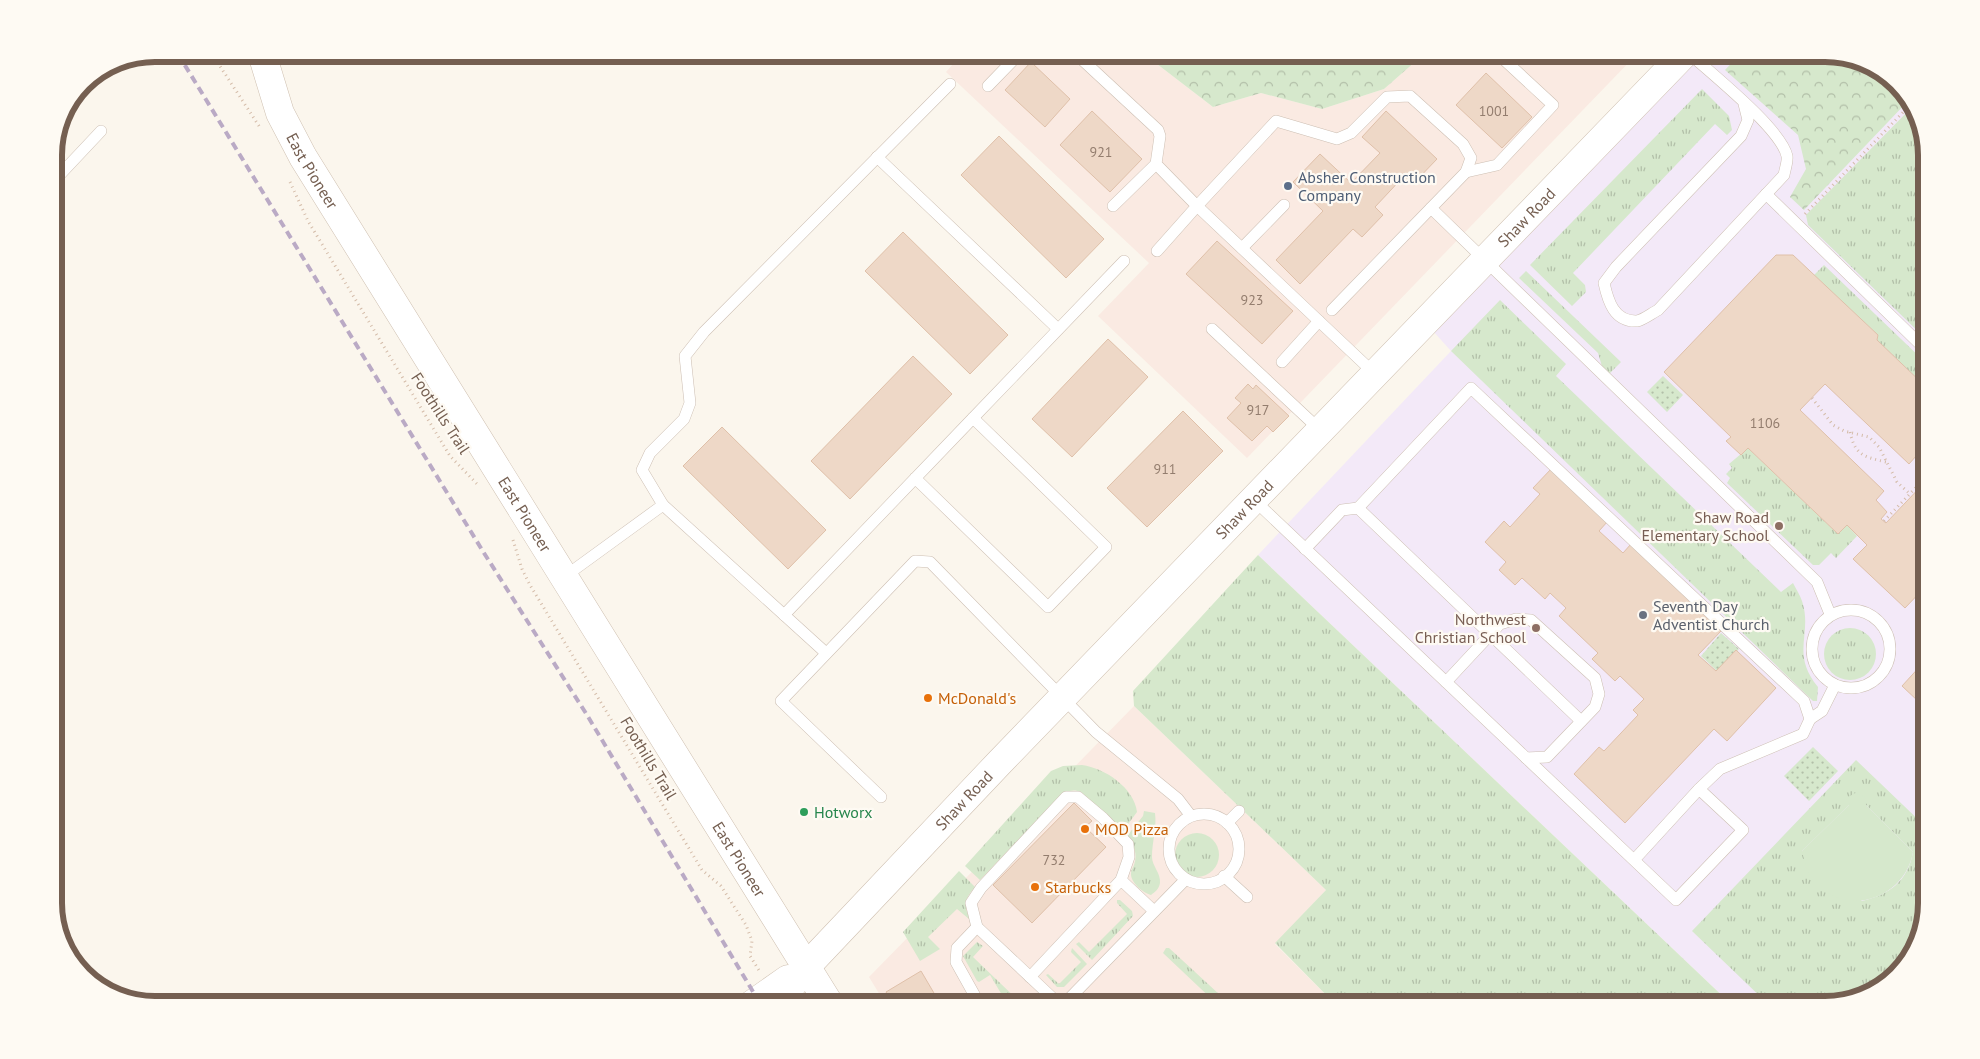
<svg xmlns="http://www.w3.org/2000/svg" width="1980" height="1059" font-family="'PT Sans',sans-serif">
<defs>
<pattern id="grass-tufts" width="24" height="20" patternUnits="userSpaceOnUse" patternTransform="scale(1.25)"><rect width="24" height="20" fill="#d6e8cc"/><path d="M3 7l-1-3M5 7V3M7 7l1-3M15 17l-1-3M17 17v-4M19 17l1-3" fill="none" stroke="#b2bfa8"/></pattern>
<pattern id="forest-crowns" width="20" height="18" patternUnits="userSpaceOnUse" patternTransform="scale(1.25)"><rect width="20" height="18" fill="#d6e8cc"/><path d="M2 6a3 3 0 1 1 6 0M12 15a3 3 0 1 1 6 0" fill="none" stroke="#b2bfa8"/></pattern>
<pattern id="park-dots" width="8" height="8" patternUnits="userSpaceOnUse" patternTransform="scale(1.25)"><rect width="8" height="8" fill="#d6e8cc"/><path d="M2 2h.1M6 6h.1" fill="none" stroke="#b2bfa8" stroke-width="1.8" stroke-linecap="round"/></pattern>
</defs>
<rect width="100%" height="100%" fill="#fbf6ed"/>
<g fill="#faeae2">
<path d="M962 54H1144L1213 107 1261 93 1322 109 1384 89 1424 54H1637L1247 458 1098 316 1149 263 946 72Z"/>
<path d="M1134 706 1326 890 1275 944 1336 1005H886L869 977Z"/>
</g>
<path fill="#f3e9f8" d="M1684 54H1824L1870 64 1909 99 1926 150V795L1922 799 1926 803V903L1916 949 1881 988 1824 1005H1732L1258 555 1451 351 1424 321Z"/>
<g fill="url(#grass-tufts)" fill-rule="evenodd">
<path d="M1702 89 1729 116 1732 130 1727 135 1715 124 1573 273 1585 285 1586 292 1572 306 1530 265Z"/>
<path d="M1912 107 1926 150V339L1808 225 1806 215Z"/>
<path d="M1824 265 1926 363V387L1877 340 1878 335 1814 275Z"/>
<path d="M1526 271 1621 362 1607 376 1604 373 1598 353 1519 278Z"/>
<path d="M1500 300 1566 364 1556 376 1781 592 1793 583C1796 589 1800 595 1802 601 1813 634 1790 653 1818 687L1817 701H1813L1451 351Z"/>
<path d="M1748 448 1838 534 1847 525 1857 536 1836 558 1831 553 1819 565H1813L1727 483 1730 478 1726 474 1732 468 1729 464Z"/>
<path d="M1258 555 1732 1005H1336L1275 943 1326 890 1134 706 1133 691Z"/>
<circle cx="1850" cy="654" r="26"/>
<path d="M1856 760 1926 827V903L1916 949 1881 988 1824 1005H1769L1692 931ZM1849 805H1866L1913 852C1908 881 1889 895 1862 901L1802 851Z"/>
<path d="M1082 765C1105 768 1134 788 1137 812L1123 831 1081 792C1072 788 1065 792 1058 798L980 880 965 866 1051 771 1063 766Z"/>
<path d="M1144 811 1155 813C1157 829 1152 841 1152 857 1152 866 1161 873 1160 883 1159 889 1155 892 1151 895 1143 893 1130 882 1131 873 1131 870 1133 868 1134 865 1138 854 1134 845 1127 836L1143 816Z"/>
<circle cx="1197" cy="855" r="22"/>
<path d="M959 871 975 887C965 899 963 903 969 917V919L957 909 928 937 940 949 920 961 903 932Z"/>
<path d="M1117 900H1120L1132 911 1133 916 1092 960 1076 944 1079 942 1089 952 1127 914 1117 903Z"/>
<path d="M977 942 983 946 973 957 1023 1005H1008L990 975 979 982 977 981 963 956Z"/>
<path d="M1072 948 1087 964 1064 987H1057L1046 975 1048 974 1059 984 1081 962 1071 952Z"/>
<path d="M1166 948H1169L1220 995 1243 1005H1218L1163 953Z"/>
</g>
<g fill="url(#forest-crowns)">
<path d="M1144 54H1424L1384 89 1322 109 1261 93 1213 107Z"/>
<path d="M1740 54H1824L1870 64 1909 100 1804 210 1790 197 1806 169 1798 135 1725 70Z"/>
</g>
<g fill="url(#park-dots)">
<path d="M1663 376 1683 395 1667 412 1647 392Z"/>
<path d="M1721 633 1739 649 1718 672 1701 656Z"/>
<path d="M1813 747 1838 771 1809 801 1784 776Z"/>
</g>
<path fill="#d6e8cc" d="M1855 793 1865 797 1866 805 1913 852C1905 898 1848 918 1816 883 1807 874 1805 863 1802 851L1849 805 1850 796Z"/>
<g fill="#eed8c7" stroke="#dfc0a9">
<path d="M1031 62 1070 99 1045 127 1005 90Z"/>
<path d="M1486 73 1532 117 1502 148 1456 105Z"/>
<path d="M1092 111 1142 159 1110 192 1060 145Z"/>
<path d="M1386 111 1437 159 1413 184 1404 176 1375 207 1383 215 1362 237 1353 229 1300 284 1276 260 1323 211 1293 182 1320 154 1351 183 1380 153 1362 137Z"/>
<path d="M999 136 1104 239 1066 278 961 175Z"/>
<path d="M903 232 1008 335 970 374 865 271Z"/>
<path d="M1217 241 1293 311 1262 344 1186 274Z"/>
<path d="M1776 255H1793L1878 335 1877 340 1926 387V464L1917 455 1909 464 1825 384 1800 410 1884 491 1876 500 1887 512 1881 519 1886 523 1926 481V586L1905 608 1853 559 1867 545 1847 525 1838 534 1748 448 1741 455 1726 441 1731 437 1664 372Z"/>
<path d="M1108 339 1148 377 1072 457 1032 419Z"/>
<path d="M913 356 952 394 850 499 811 461Z"/>
<path d="M1248 384 1253 389 1256 385 1289 416 1273 432 1267 426 1252 441 1227 418 1241 403 1235 398Z"/>
<path d="M1183 411 1223 451 1147 527 1107 488Z"/>
<path d="M722 427 826 530 788 569 683 466Z"/>
<path d="M1552 468 1608 521 1599 531 1623 553 1631 544 1722 630 1698 655 1716 671 1736 650 1776 688 1727 741 1714 729 1625 823 1574 774 1599 747 1604 751 1638 715 1633 710 1644 699 1620 676 1615 681 1592 659 1598 653 1559 616 1566 608 1550 593 1545 599 1522 578 1515 585 1499 570 1506 562 1485 542 1504 521 1510 527 1540 494 1533 488Z"/>
<path d="M1923 663 1926 665V695L1919 702 1902 686Z"/>
<path d="M1074 803 1092 821 1085 827 1106 847 1032 923 993 885Z"/>
<path d="M921 971 941 1005H894L886 992Z"/>
</g>
<g fill="none" stroke-linecap="round" stroke-linejoin="round">
<defs>
<g id="lane">
<path d="M1076 54 1158 130 1160 136 1156 164 1197 206 1157 251"/>
<path d="M1690 54C1713 75 1781 129 1787 156 1788 161 1785 169 1784 175L1658 310C1652 313 1643 320 1637 321 1614 322 1608 301 1604 283L1616 267 1741 136 1748 120 1744 104"/>
<path d="M988 86 1019 54"/>
<path d="M877 157 1058 329"/>
<path d="M1466 172 1497 165 1553 105 1499 55"/>
<path d="M54 181 101 131"/>
<path d="M1766 194 1926 350"/>
<path d="M1113 206 1156 164"/>
<path d="M1242 248 1284 205"/>
<path d="M1332 310 1431 208"/>
<path d="M1212 329 1319 429"/>
<path d="M1282 362 1319 321"/>
<path d="M1374 373 1197 206 1276 121 1337 139 1351 133 1387 97 1410 96 1463 144 1471 158 1466 172 1431 208 1817 582 1830 614"/>
<path d="M973 418 1124 261"/>
<path d="M1254 500 1676 900 1743 830 1699 789 1634 860"/>
<path d="M663 505 642 470 650 453 684 419 690 403 685 356 704 332 950 84"/>
<path d="M1358 508 1471 388 1804 701 1810 719 1803 734 1720 769 1699 789"/>
<path d="M1305 549 1342 510 1358 508 1581 721"/>
<path d="M564 577 663 505 826 653"/>
<circle cx="1851" cy="649" r="39"/>
<path d="M784 615 973 418 1106 547 1048 607 915 478"/>
<path d="M1446 682 1500 624 1516 619 1531 620 1595 678 1599 694 1595 707 1547 757 1526 758"/>
<path d="M1810 719 1822 711 1835 685"/>
<path d="M881 797 781 701 915 561 930 562 1096 732 1178 799 1191 816"/>
<circle cx="1204" cy="849" r="35"/>
<path d="M1227 823 1239 811"/>
<path d="M1224 876 1247 897"/>
<path d="M977 927 971 903 981 888 1066 797H1078L1103 818 1128 844 1129 857 1121 880"/>
<path d="M1030 977 1121 880 1154 911"/>
<path d="M980 1005 956 962 957 948 977 927 1060 1005"/>
<path d="M1063 1005 1186 879"/>
</g>
<g id="secondary">
<path id="s1" d="M262 54 280 113 303 157 830 1005"/>
<path d="M751 1005 788 979"/>
<path id="s2" d="M776 1005 806 967 1000 762 1684 54"/>
</g>
</defs>
<use href="#lane" stroke="#cdbfb3" stroke-width="12"/>
<use href="#secondary" stroke="#cfc0b1" stroke-width="29"/>
<g stroke="#d4bca9" stroke-width="3" stroke-dasharray="1 4" stroke-linecap="butt">
<path d="M212 54 261 129"/>
<path d="M290 182 308 221 450 456 479 486"/>
<path d="M1805 214 1911 104"/>
<path d="M1812 398 1833 425 1844 431 1869 437 1879 447 1897 482 1910 494"/>
<path d="M1850 432C1855 455 1864 457 1886 462"/>
<path d="M1884 521 1926 477"/>
<path d="M513 540 522 569 530 585 702 870 721 886 746 925 752 941 750 956 760 972"/>
</g>
<use href="#lane" stroke="#fff" stroke-width="11"/>
<use href="#secondary" stroke="#fff" stroke-width="28"/>
<path stroke="#baaac5" stroke-width="4" stroke-dasharray="8 5" stroke-linecap="butt" d="M178 54 484 553 587 715 761 1005"/>
</g>
<circle fill="#5c6f8a" stroke="#fefaf3" stroke-width="2" cx="1288" cy="186" r="5"/>
<g fill="#8d6e63" stroke="#fefaf3" stroke-width="2">
<circle cx="1779" cy="526" r="5"/>
<circle cx="1536" cy="628" r="5"/>
</g>
<circle fill="#6b7280" stroke="#fefaf3" stroke-width="2" cx="1643" cy="615" r="5"/>
<g fill="#e8710a" stroke="#fefaf3" stroke-width="2">
<circle cx="928" cy="698" r="5"/>
<circle cx="1085" cy="829" r="5"/>
<circle cx="1035" cy="887" r="5"/>
</g>
<circle fill="#2e9e5b" stroke="#fefaf3" stroke-width="2" cx="804" cy="812" r="5"/>
<g text-anchor="middle" stroke-width="4.5" stroke-linejoin="round" paint-order="stroke">
<g font-size="14" fill="#937d6e">
<text x="1494" y="116">1001</text>
<text x="1101" y="157">921</text>
<text x="1252" y="305">923</text>
<text x="1258" y="415">917</text>
<text x="1765" y="428">1106</text>
<text x="1165" y="474">911</text>
<text x="1054" y="865">732</text>
</g>
<g font-size="16" fill="#755f51" stroke="#fefaf3">
<text dy="6" stroke="none"><textPath href="#s1" startOffset="128">East Pioneer</textPath></text>
<text dy="6" stroke="none"><textPath href="#s2" startOffset="1088">Shaw Road</textPath></text>
<text transform="translate(441 413) rotate(57)" y="6">Foothills Trail</text>
<text dy="6" stroke="none"><textPath href="#s2" startOffset="682">Shaw Road</textPath></text>
<text dy="6" stroke="none"><textPath href="#s1" startOffset="532">East Pioneer</textPath></text>
<text transform="translate(649 758) rotate(59)" y="6">Foothills Trail</text>
<text dy="6" stroke="none"><textPath href="#s2" startOffset="278">Shaw Road</textPath></text>
<text dy="6" stroke="none"><textPath href="#s1" startOffset="938">East Pioneer</textPath></text>
</g>
<g font-size="16" fill="#4e5e75" stroke="#fefaf3" text-anchor="start">
<text x="1298" y="183">Absher Construction<tspan x="1298" dy="18">Company</tspan></text>
</g>
<g font-size="16" fill="#785e54" stroke="#fefaf3" text-anchor="end">
<text x="1769" y="523">Shaw Road<tspan x="1769" dy="18">Elementary School</tspan></text>
<text x="1526" y="625">Northwest<tspan x="1526" dy="18">Christian School</tspan></text>
</g>
<g font-size="16" fill="#5b616d" stroke="#fefaf3" text-anchor="start">
<text x="1653" y="612">Seventh Day<tspan x="1653" dy="18">Adventist Church</tspan></text>
</g>
<g font-size="16" fill="#c56008" stroke="#fefaf3" text-anchor="start">
<text x="938" y="704">McDonald's</text>
<text x="1095" y="835">MOD Pizza</text>
<text x="1045" y="893">Starbucks</text>
</g>
<g font-size="16" fill="#27864d" stroke="#fefaf3" text-anchor="start">
<text x="814" y="818">Hotworx</text>
</g>
</g>
<path d="M0 0H1980V1059H0ZM155 62H1825A93 93 0 0 1 1918 155V903A93 93 0 0 1 1825 996H155A93 93 0 0 1 62 903V155A93 93 0 0 1 155 62Z" fill="#fefaf3" fill-rule="evenodd"/>
<path fill="none" stroke="#755f51" stroke-width="6" d="M155 62H1825A93 93 0 0 1 1918 155V903A93 93 0 0 1 1825 996H155A93 93 0 0 1 62 903V155A93 93 0 0 1 155 62Z"/>
</svg>
